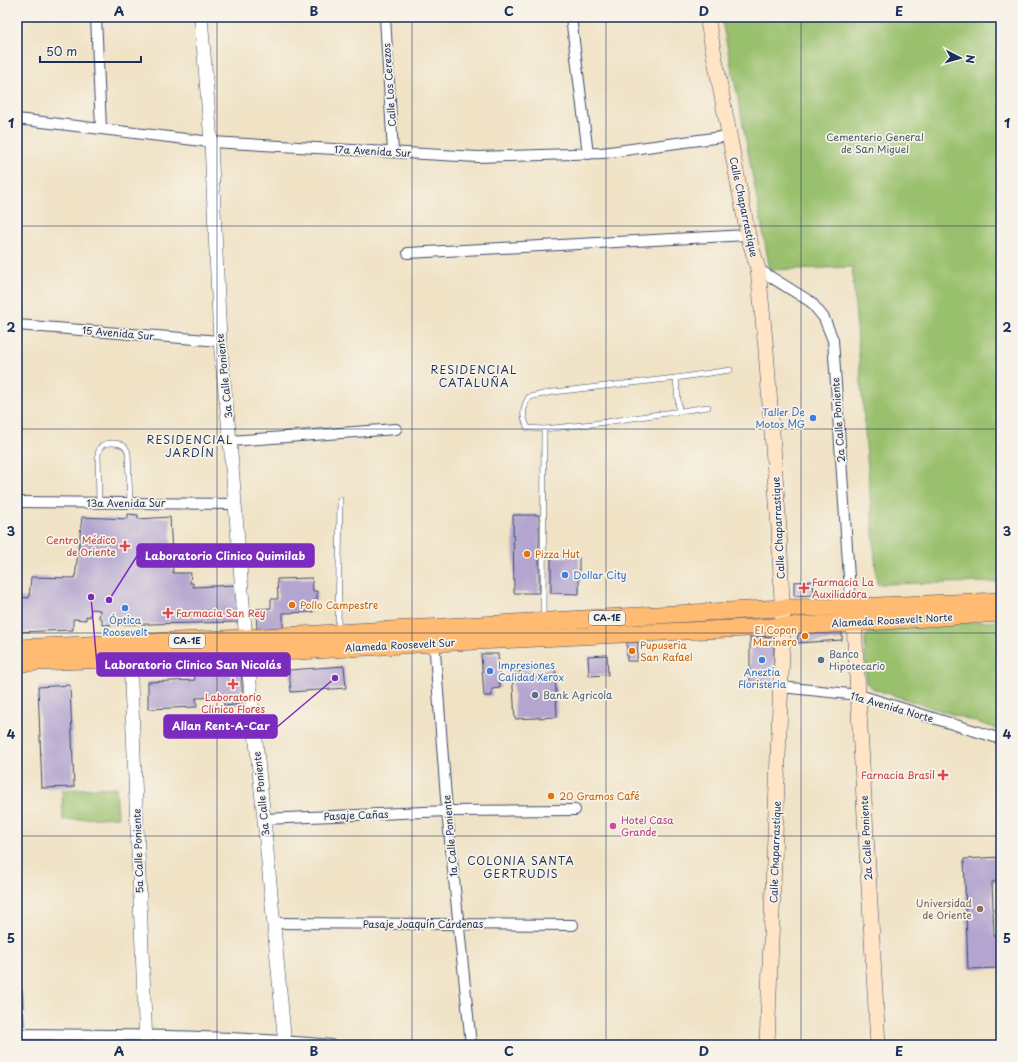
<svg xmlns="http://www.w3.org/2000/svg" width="1018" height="1062" font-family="'Playpen Sans',sans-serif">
<rect width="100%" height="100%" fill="#f7f3e8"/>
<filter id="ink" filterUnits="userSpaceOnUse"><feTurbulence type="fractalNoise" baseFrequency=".025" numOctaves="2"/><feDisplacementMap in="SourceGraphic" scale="8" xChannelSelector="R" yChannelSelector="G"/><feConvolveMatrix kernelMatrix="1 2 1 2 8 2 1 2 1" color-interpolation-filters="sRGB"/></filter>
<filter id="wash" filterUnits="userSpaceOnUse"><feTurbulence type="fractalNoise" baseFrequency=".012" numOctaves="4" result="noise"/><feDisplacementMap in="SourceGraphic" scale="16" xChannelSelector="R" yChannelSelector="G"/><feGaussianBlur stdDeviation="0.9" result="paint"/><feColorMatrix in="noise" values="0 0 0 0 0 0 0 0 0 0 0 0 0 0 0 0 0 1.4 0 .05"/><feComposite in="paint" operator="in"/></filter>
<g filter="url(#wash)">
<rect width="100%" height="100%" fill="#f0e2c5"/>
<g fill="#99c06c" stroke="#5a7865">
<path d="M721 17H1001V582L877 584 852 267 770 270 739 103Z"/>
<path d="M1001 621V730L874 689 866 683 865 637 874 627Z"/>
<path d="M116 787 118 817 63 820 62 790Z"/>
</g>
<g id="blocks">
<g fill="#b3a5cf">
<path d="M128 514 138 515V519L170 517 173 573H191L190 583H193V587L236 585 240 622 102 625V619L99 618 100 610 91 609 90 617 86 616V620L73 619V630L17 632V597L29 598 31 577 75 578 82 517 128 519Z"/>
<path d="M513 515H539V593H514Z"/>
<path d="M551 557H579V594L551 593Z"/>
<path d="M312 578 313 591H317V600L313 601V612L283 613V629H257L256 609 271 608V599H278L277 579Z"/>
<path d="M813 581 814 595 794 596V582Z"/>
<path d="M842 627V640L797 643 799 629Z"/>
<path d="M774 636V684H750V637Z"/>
<path d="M627 642H638L637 661H627Z"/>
<path d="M481 654H498L500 688 492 689V696H484Z"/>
<path d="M607 655 608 675 589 676 588 656Z"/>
<path d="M236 666 241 670 243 704 224 706V697L196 698 197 707 148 709V682L195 680 194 672 223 670V667Z"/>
<path d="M344 666 346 688 291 692 289 670Z"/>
<path d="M555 669 557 717 515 719 512 672Z"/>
<path d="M70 685 74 787 42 788 38 687Z"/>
<path d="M1001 857V881L992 882 994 936H1001V968L968 969 964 859Z"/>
<path d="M163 1041 197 1042V1045H162Z"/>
</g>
</g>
</g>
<g filter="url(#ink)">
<use href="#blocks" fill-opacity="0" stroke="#3b4a6d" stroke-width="1"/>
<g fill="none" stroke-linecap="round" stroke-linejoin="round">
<defs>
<g id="service">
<path d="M676 378 679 411"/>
<path d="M544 429 528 428C522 417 522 408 529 397L553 392 676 378 730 370"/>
<path d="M99 502 98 454C99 452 99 449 100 448 104 441 120 442 125 447 126 448 128 452 128 453L130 503"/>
<path d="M543 619 544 429 592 424 708 407"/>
<path d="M337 631 338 628 340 500"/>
</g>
<g id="minor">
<path d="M96 17 101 128"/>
<path d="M385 17 393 152"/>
<path d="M571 17 588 154"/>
<path d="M17 119 211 142 478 157 602 153 729 136"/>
<path d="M408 253 748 235"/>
<path d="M758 269 811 302 824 318 833 340 851 607"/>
<path d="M17 325 220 341"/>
<path d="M230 441 396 429"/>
<path d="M17 502 235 504"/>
<path d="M434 639 447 811 471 1045"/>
<path d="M781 687 859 695 1001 739"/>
<path d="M264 819 447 811 575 810"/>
<path d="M273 923 573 925"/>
<path d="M17 993 19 1034"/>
<path d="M17 1034C122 1035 227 1035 331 1045"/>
</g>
<g id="tertiary">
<path d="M201 17 211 142 220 341 230 441 247 654 264 819 285 1045"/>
<path d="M130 658 146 1045"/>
</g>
<g id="secondary">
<path d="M707 17 748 235 758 269 766 350 779 529 783 626 767 1045"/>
<path d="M855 611 854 623 878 1045"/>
</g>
<g id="trunk">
<path d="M17 648 245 638 782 608 851 607 1001 601"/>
<path d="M17 663 130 658 247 654 434 643 854 623 1001 613"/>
</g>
</defs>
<use href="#service" stroke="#3b4a6d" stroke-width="6"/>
<use href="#minor" stroke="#3b4a6d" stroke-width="12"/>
<use href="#tertiary" stroke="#3b4a6d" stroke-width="14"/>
<use href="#secondary" stroke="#3b4a6d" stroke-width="16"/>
<use href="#trunk" stroke="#3b4a6d" stroke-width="18"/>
<use href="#service" stroke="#fff" stroke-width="5"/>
<use href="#minor" stroke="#fff" stroke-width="10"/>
<use href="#tertiary" stroke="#fff" stroke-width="13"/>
<use href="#secondary" stroke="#ffe4c6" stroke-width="15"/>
<use href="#trunk" stroke="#febb71" stroke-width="17"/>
</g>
</g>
<path fill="none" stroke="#1b2f5e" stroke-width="1" stroke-opacity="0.55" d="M217 17V1045M412 17V1045M606 17V1045M801 17V1045M17 226H1001M17 429H1001M17 633H1001M17 836H1001"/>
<g fill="#3f7fe0" stroke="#f7f3e8" stroke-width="1.5">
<circle cx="813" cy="418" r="4"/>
<circle cx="565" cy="575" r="4"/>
<circle cx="125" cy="608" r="4"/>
<circle cx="762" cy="660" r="4"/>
<circle cx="490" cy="671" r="4"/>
</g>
<g fill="#e0444e" stroke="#f7f3e8" stroke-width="1.5">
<path d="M123 540h4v4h4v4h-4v4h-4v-4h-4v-4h4z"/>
<path d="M802 582h4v4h4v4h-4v4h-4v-4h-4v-4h4z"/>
<path d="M166 607h4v4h4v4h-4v4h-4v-4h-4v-4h4z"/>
<path d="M231 678h4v4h4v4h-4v4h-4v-4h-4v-4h4z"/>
<path d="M941 769h4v4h4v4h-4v4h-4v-4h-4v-4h4z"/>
</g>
<g fill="#e8710a" stroke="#f7f3e8" stroke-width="1.5">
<circle cx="527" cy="554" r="4"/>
<circle cx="292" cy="605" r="4"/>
<circle cx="805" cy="636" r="4"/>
<circle cx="632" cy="651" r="4"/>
<circle cx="551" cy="796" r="4"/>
</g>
<g fill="#5c6f8a" stroke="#f7f3e8" stroke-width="1.5">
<circle cx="821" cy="660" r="4"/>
<circle cx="535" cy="695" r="4"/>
</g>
<circle fill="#d1479c" stroke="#f7f3e8" stroke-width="1.5" cx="613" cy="826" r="4"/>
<circle fill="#8d6e63" stroke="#f7f3e8" stroke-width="1.5" cx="980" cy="909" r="4"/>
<g text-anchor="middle" stroke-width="3.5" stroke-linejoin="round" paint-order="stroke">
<g fill="#f7f3e8" stroke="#5d6a87" stroke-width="1">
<rect x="589" y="611" width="36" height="14" rx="3"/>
<rect x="169" y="634" width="36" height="14" rx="3"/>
</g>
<g font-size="9" font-weight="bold" fill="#1b2f5e">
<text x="607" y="621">CA-1E</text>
<text x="187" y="644">CA-1E</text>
</g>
<g font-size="10" fill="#1b2f5e" stroke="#f7f3e8">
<text transform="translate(389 85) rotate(-94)" y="4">Calle Los Cerezos</text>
<text transform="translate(373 151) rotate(3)" y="4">17a Avenida Sur</text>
<text transform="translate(744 207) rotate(78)" y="4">Calle Chaparrastique</text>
<text transform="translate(118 333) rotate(5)" y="4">15 Avenida Sur</text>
<text transform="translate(224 376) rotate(-96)" y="4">3a Calle Poniente</text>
<text transform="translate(838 420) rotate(-94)" y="4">2a Calle Poniente</text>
<text x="126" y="507">13a Avenida Sur</text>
<text transform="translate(778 528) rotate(-93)" y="4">Calle Chaparrastique</text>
<text transform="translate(892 620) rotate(-3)" y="4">Alameda Roosevelt Norte</text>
<text transform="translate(400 645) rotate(-3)" y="4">Alameda Roosevelt Sur</text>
<text transform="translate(892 707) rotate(16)" y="4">11a Avenida Norte</text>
<text transform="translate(261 794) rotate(-96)" y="4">3a Calle Poniente</text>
<text transform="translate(356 815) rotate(-2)" y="4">Pasaje Cañas</text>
<text transform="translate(450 836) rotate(-95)" y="4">1a Calle Poniente</text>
<text transform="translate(866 838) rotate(-93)" y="4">2a Calle Poniente</text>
<text transform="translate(138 851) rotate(-92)" y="4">5a Calle Poniente</text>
<text transform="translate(775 852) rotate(-88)" y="4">Calle Chaparrastique</text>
<text x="423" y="928">Pasaje Joaquín Cárdenas</text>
</g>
<g font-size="10" fill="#415a62" stroke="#f7f3e8">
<text x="875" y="141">Cementerio General<tspan x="875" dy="12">de San Miguel</tspan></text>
</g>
<g font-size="10" fill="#366cbe" stroke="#f7f3e8" text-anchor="start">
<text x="805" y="416" text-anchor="end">Taller De<tspan x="805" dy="12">Motos MG</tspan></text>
<text x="573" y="579">Dollar City</text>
<text x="125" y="624" text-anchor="middle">Óptica<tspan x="125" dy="12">Roosevelt</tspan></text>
<text x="498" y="669">Impresiones<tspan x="498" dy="12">Calidad Xerox</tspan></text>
<text x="762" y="676" text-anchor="middle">Aneztia<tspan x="762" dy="12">Floristeria</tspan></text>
</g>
<g font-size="10" fill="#be3a42" stroke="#f7f3e8" text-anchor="end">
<text x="116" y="544">Centro Médico<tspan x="116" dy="12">de Oriente</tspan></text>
<text x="812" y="586" text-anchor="start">Farmacia La<tspan x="812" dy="12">Auxiliadora</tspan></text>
<text x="176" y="617" text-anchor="start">Farmacia San Rey</text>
<text x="233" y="701" text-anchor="middle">Laboratorio<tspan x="233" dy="12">Clinico Flores</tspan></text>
<text x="935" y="779">Farnacia Brasil</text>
</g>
<g font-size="10" fill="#c56008" stroke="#f7f3e8" text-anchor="start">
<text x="535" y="558">Pizza Hut</text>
<text x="300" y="609">Pollo Campestre</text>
<text x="797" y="634" text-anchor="end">El Copon<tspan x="797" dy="12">Marinero</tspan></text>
<text x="640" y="649">Pupuseria<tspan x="640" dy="12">San Rafael</tspan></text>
<text x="559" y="800">20 Gramos Café</text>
</g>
<g font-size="10" fill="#4e5e75" stroke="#f7f3e8" text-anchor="start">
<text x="829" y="658">Banco<tspan x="829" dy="12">Hipotecario</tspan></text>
<text x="543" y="699">Bank Agricola</text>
</g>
<g font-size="10" fill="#b23c85" stroke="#f7f3e8" text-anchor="start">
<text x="621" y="824">Hotel Casa<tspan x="621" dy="12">Grande</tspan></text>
</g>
<g font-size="10" fill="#785e54" stroke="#f7f3e8" text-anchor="end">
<text x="972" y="907">Universidad<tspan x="972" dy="12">de Oriente</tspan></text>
</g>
<g font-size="11" letter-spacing="1" fill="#1b2f5e" stroke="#f7f3e8">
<text x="474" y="374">RESIDENCIAL<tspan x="474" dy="13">CATALUÑA</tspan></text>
<text x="190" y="444">RESIDENCIAL<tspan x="190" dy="13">JARDÍN</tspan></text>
<text x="521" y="865">COLONIA SANTA<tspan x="521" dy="13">GERTRUDIS</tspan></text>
</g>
</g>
<path fill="none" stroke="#7b2cbf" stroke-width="1.5" d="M109 600L137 556M91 597L97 665M335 678L277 727"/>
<g fill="#7b2cbf" stroke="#f7f3e8" stroke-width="1.5">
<circle cx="109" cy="600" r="4"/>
<circle cx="91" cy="597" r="4"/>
<circle cx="335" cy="678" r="4"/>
</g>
<g fill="#7b2cbf" stroke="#7b2cbf" stroke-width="1.5">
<rect x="137" y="544" width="177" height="23" rx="4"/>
<rect x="97" y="653" width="193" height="23" rx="4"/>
<rect x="164" y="715" width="113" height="23" rx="4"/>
</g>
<g font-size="11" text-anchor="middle" font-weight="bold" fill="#fff">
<text x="225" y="560">Laboratorio Clinico Quimilab</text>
<text x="193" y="669">Laboratorio Clinico San Nicolás</text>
<text x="221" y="730">Allan Rent-A-Car</text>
</g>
<rect width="1018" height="1062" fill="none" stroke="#f7f3e8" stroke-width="44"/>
<g transform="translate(960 58) rotate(96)" stroke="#f7f3e8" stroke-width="3" paint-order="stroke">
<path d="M0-3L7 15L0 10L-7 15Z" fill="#1b2f5e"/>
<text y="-6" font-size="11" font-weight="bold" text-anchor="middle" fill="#1b2f5e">N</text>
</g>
<path d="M40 56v6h101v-6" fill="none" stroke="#1b2f5e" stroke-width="2"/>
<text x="46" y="56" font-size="12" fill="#1b2f5e" stroke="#f7f3e8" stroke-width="3" paint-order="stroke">50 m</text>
<rect x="22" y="22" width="974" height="1018" fill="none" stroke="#1b2f5e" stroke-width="1.5"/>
<g font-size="13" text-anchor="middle" font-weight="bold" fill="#1b2f5e">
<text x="119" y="16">A</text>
<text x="314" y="16">B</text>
<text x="509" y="16">C</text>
<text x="704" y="16">D</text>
<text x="899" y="16">E</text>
<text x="11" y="128">1</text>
<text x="1007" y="128">1</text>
<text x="11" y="332">2</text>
<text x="1007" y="332">2</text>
<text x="11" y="536">3</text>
<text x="1007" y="536">3</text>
<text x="11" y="739">4</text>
<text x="1007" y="739">4</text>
<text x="11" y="943">5</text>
<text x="1007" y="943">5</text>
<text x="119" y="1056">A</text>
<text x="314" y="1056">B</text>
<text x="509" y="1056">C</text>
<text x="704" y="1056">D</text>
<text x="899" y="1056">E</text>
</g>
</svg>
